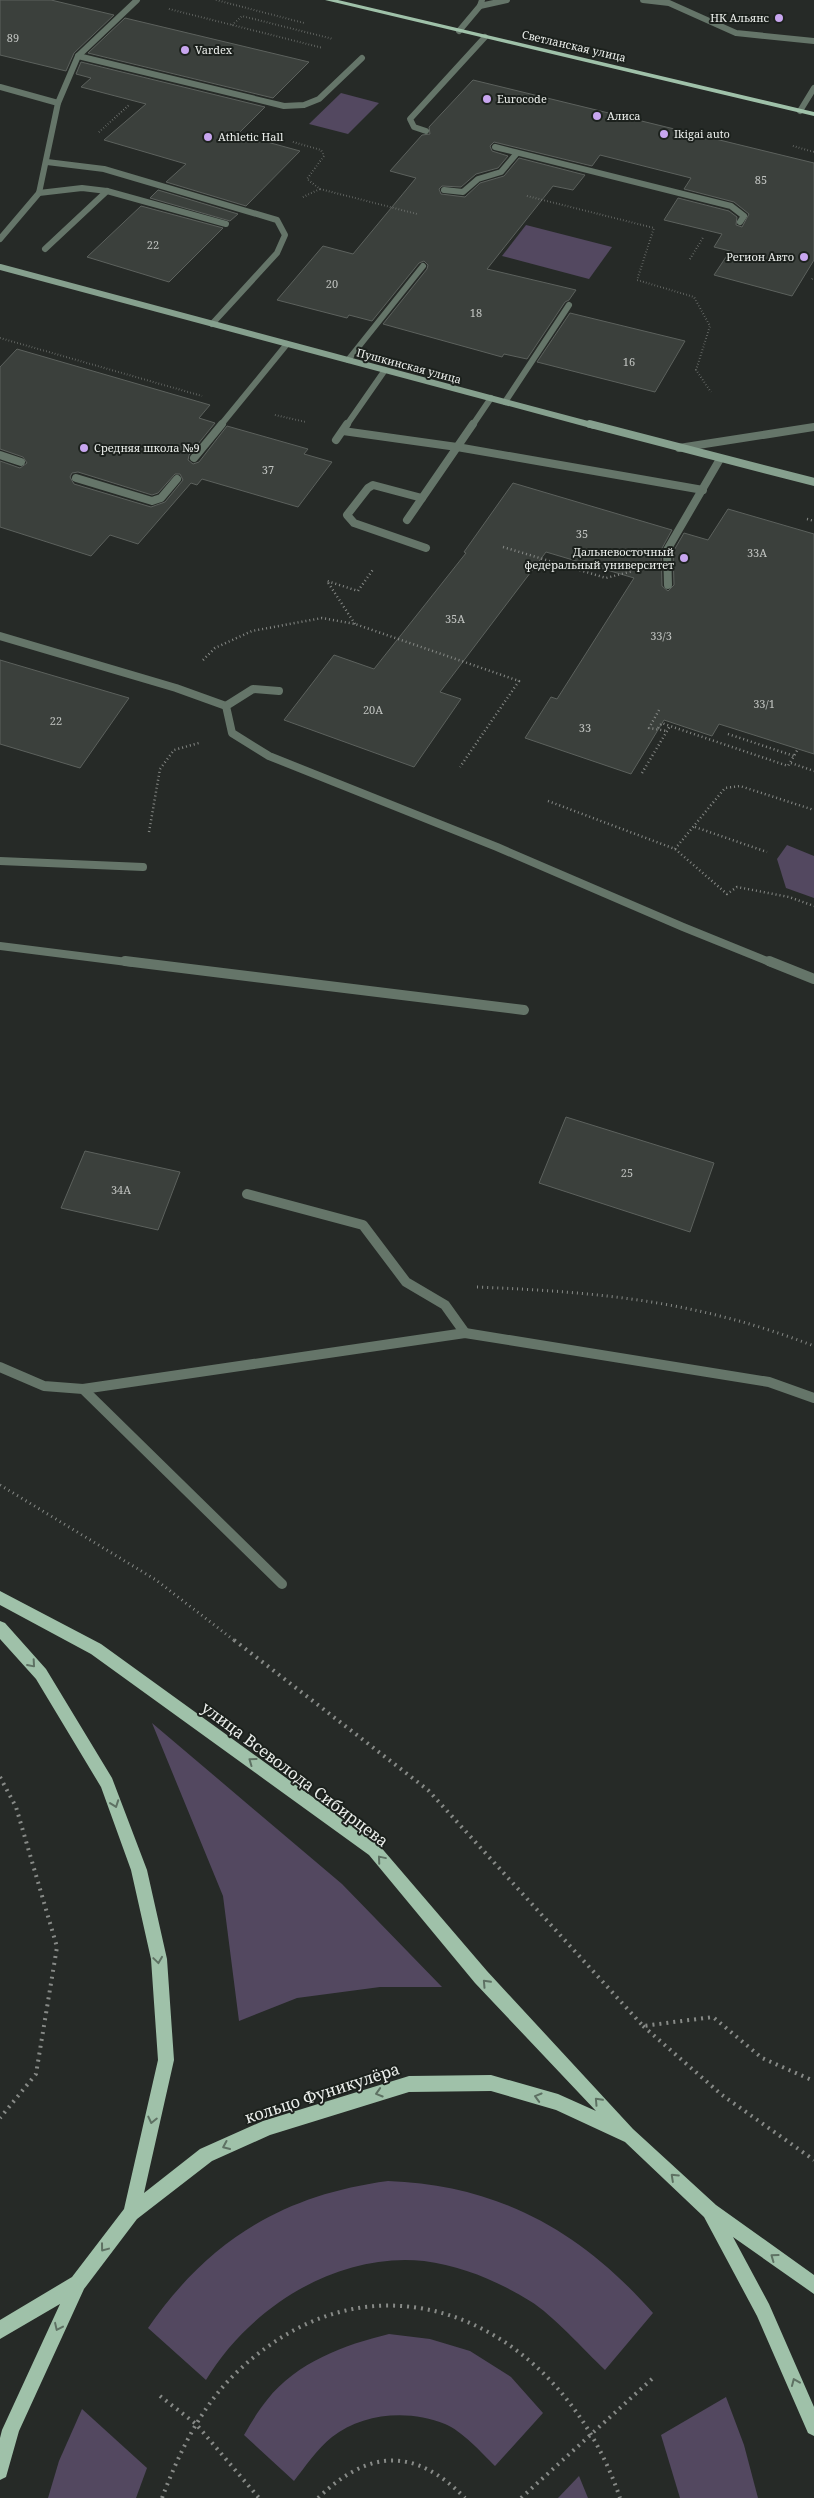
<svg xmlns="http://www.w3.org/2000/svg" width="814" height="2498" font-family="'Noto Serif',serif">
<rect width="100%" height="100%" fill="#262a27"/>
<g fill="#534860">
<path d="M341 93 379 103 348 134 309 124Z"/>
<path d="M526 225 612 247 589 279 502 256Z"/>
<path d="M787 845 814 856V898L786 888 777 859Z"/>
<path d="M152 1723 342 1884 442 1987H380L297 1998 239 2021 223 1896Z"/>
<path d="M388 2181C498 2185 581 2231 653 2313L605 2370C584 2350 553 2315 530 2301 498 2281 462 2266 424 2261 337 2252 250 2307 206 2380L148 2328C209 2240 283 2195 388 2181Z"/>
<path d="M389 2334 430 2339 470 2351 511 2377 543 2413 495 2466C482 2453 462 2431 445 2424 409 2409 362 2413 332 2437 317 2449 305 2467 294 2481L244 2435C251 2423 258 2411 267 2400 297 2362 344 2345 389 2334Z"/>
<path d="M726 2397 744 2445 758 2498H680L661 2435Z"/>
<path d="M82 2409 147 2468 136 2498H48L59 2461Z"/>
<path d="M579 2476 588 2498H558Z"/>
</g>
<g fill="#3b403c" stroke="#5c615d" fill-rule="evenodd">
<path d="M0 0H51L114 15 74 53 66 71 0 55Z"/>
<path d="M125 18 309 62 273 98 88 53Z"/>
<path d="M81 62 265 107 238 134 300 151 246 206 166 182 186 164 104 140 146 104 81 87 91 78 76 74Z"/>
<path d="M473 80 814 163V260L792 296 714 275 730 251 714 247 722 234 664 220 678 198 729 211 737 217 736 225 742 227 749 214 734 202 684 189 691 178 600 155 592 166 494 142 490 146 492 151 508 156 498 168 476 174 461 187 442 186 439 189 441 194 465 197 480 183 504 176 519 158 585 175 573 190 553 186 487 269 576 290 569 300 565 302 527 359 504 354 502 357 383 324 427 269 428 265 424 261 419 263 372 321 349 315 347 318 277 300 323 246 353 254 416 178 390 171 422 135 430 134 429 127Z"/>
<path d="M158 190 238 214 230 221 150 198Z"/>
<path d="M141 206 223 228 169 282 87 257Z"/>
<path d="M570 313 685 341 655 392 537 362Z"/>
<path d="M17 349 210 405 199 418 215 423 189 455 188 460 193 464 199 462 227 426 308 449 304 454 332 462 298 507 202 479 197 485 191 483 138 544 110 535 91 556 0 527V461L20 468 27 463 23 457 0 449V367ZM78 472 152 495 158 493 175 474H180L183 480 165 502 151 507 74 484 70 477 72 473Z"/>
<path d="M513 483 672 530 661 550 662 586 668 591 674 585 673 552 684 533 708 540 728 509 814 534V754L719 724 712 736 664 720 631 774 525 738 551 697 557 699 634 578 546 552 440 692 461 699 414 767 284 720 334 655 374 669 466 553 464 552Z"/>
<path d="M0 660 129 698 80 768 0 744Z"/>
<path d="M566 1117 714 1163 690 1232 539 1183Z"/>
<path d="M85 1151 180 1172 158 1230 61 1208Z"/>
</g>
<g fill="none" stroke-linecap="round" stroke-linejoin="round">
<g stroke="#878a87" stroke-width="2" stroke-dasharray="0.5 2.5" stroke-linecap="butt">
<path d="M216 0 304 23"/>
<path d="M169 9 323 48"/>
<path d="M232 25 242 16 333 39"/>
<path d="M99 132 129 105"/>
<path d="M293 142 321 150 324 156 307 179 320 189 417 214"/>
<path d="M793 146 814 152"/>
<path d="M527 196 654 228 637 280 694 297 710 326 696 370 711 392"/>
<path d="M303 197 320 189"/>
<path d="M690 259 704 236"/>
<path d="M812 279 814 277"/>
<path d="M0 338 202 396"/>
<path d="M275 415 306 422"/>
</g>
<g stroke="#878a87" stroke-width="2.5" stroke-dasharray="1 3" stroke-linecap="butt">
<path d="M807 519 814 521"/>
<path d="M503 547 606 578 633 571"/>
<path d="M355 624 327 581 358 591 374 568"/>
<path d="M203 660 215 648 252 631 322 618 355 624 519 681 460 767"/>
<path d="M659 710 649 728 667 731"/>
<path d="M658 728 662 723 670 726"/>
<path d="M728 734 794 756"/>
<path d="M791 763 814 771"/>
<path d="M642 773 670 726 788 766 798 749"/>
<path d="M548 801 675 849 727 894 737 887 789 897 814 906"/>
<path d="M695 827 767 852"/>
<path d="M149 832 160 769 174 750 199 743"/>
<path d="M675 849 725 788 740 786 814 810"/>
</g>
<g stroke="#878a87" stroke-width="3" stroke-dasharray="1 4" stroke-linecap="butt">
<path d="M477 1287C600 1292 698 1301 814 1346"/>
<path d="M0 1485 156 1580 235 1641"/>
</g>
<g stroke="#878a87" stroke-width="4" stroke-dasharray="2 5" stroke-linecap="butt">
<path d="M234 1640 428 1790 643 2026 713 2017 762 2058 814 2081"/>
<path d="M0 1777 16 1807 57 1947 36 2074 0 2118"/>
<path d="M643 2026 722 2095 814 2160"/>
<path d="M160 2396 196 2424 259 2498"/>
<path d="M162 2498C179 2453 201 2406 237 2372 382 2234 563 2328 620 2498"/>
<path d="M318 2498C369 2449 415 2447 465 2498"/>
<path d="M521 2498 653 2378"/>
</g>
<g stroke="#657569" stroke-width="6">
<path d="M643 0 669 3 736 33 814 41"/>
<path d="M480 6 507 0"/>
<path d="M459 31 480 6 482 0"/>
<path d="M78 56 284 106 304 105 319 99 362 58"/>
<path d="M0 87 58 103"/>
<path d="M800 111 814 88"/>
<path d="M426 131 414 127 410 119 485 37"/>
<path d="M495 147 731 206 744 216 740 222"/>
<path d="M47 162 104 169 277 220 285 235 277 253 212 324"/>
<path d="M444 190 463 192 478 179 501 172 517 153"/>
<path d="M39 193 82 188 107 191 226 224"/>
<path d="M0 239 39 193 58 103 78 56 137 0"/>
<path d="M45 249 107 191"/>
<path d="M348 360 423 266"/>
<path d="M505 402 569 305"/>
<path d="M220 426 287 344"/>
<path d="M346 426 385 370"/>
<path d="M472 426 491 398"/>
</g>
<g stroke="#657569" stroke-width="8">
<path d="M343 431 457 447 703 490"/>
<path d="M336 440 347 424"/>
<path d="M0 455 21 462"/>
<path d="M194 458 222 424"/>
<path d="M76 478 152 501 161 498 177 479"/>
<path d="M422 498 373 485 368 488 347 515 354 523 426 548"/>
<path d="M407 520 473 424"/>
<path d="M668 585 667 550 720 459"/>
<path d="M0 636 176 688 226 706"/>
<path d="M279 691 253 689 226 706 232 733 269 756 497 847 683 927 772 963"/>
<path d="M0 861 143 867"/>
<path d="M0 946 135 963"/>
</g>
<g stroke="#657569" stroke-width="10">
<path d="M125 961 524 1010"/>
<path d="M769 961 814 979"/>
<path d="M247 1194 363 1225 406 1282 445 1305 465 1333"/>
<path d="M0 1367 44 1386 83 1389 465 1333 769 1382 814 1398"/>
<path d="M83 1389 282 1584"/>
</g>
<path stroke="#657569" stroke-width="8" d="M679 448 814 427"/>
<path stroke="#86a08e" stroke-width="6" d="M0 267 595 426"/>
<path stroke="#86a08e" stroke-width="8" d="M590 424 814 482"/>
<g fill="#9fc1a9" fill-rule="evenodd">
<path d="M325 0H338L814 112V116Z"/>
<path d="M0 1591 101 1644 379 1845 487 1971 633 2129 716 2205 814 2275V2294L733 2237 769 2304 814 2407V2436L808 2433 757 2316 704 2217 625 2142 556 2110 491 2091 409 2092 270 2135 212 2161 137 2219 84 2289 19 2431 6 2477 0 2480V2438L2 2430 60 2304 0 2339V2320L72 2277 124 2209 158 2060 151 1959 131 1870 101 1787 36 1679 0 1639V1621L5 1623 46 1669 112 1778 147 1870 167 1959 174 2060 144 2193 200 2149 263 2121 409 2076 491 2075 558 2094 596 2111 475 1983 369 1855 91 1654 0 1605Z"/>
</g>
</g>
<defs><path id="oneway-chevron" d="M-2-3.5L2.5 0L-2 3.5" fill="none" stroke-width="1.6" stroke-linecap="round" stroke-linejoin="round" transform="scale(1.25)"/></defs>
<g stroke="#5e7163">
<use href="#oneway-chevron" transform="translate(32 1664) rotate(49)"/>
<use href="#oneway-chevron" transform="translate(252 1761) rotate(-144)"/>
<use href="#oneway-chevron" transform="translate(115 1804) rotate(70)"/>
<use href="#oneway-chevron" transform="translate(381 1859) rotate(-130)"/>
<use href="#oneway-chevron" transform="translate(158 1960) rotate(82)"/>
<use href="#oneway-chevron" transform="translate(486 1983) rotate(-133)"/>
<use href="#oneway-chevron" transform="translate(379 2093) rotate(163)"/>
<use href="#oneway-chevron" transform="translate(538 2097) rotate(-164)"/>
<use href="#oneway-chevron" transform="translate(598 2101) rotate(-133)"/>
<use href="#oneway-chevron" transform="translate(152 2120) rotate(103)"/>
<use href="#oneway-chevron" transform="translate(226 2146) rotate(156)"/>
<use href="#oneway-chevron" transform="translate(674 2177) rotate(-137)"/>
<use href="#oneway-chevron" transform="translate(104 2248) rotate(127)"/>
<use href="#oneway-chevron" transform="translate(774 2257) rotate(-144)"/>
<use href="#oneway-chevron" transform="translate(58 2327) rotate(115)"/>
<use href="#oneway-chevron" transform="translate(795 2382) rotate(-113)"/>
</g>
<g fill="#c8a6ef" stroke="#1c211d" stroke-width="2">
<circle cx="779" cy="18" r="5"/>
<circle cx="185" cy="50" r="5"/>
<circle cx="487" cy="99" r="5"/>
<circle cx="597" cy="116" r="5"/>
<circle cx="664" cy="134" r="5"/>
<circle cx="208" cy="137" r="5"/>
<circle cx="804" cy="257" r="5"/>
<circle cx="84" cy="448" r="5"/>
<circle cx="684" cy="558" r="5"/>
</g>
<g text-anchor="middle" stroke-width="4" stroke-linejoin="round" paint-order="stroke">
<g font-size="11" fill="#ecefec" stroke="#1c211d" text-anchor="start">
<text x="769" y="22" text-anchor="end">НК Альянс</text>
<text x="195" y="54">Vardex</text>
<text x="497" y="103">Eurocode</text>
<text x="607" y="120">Алиса</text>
<text x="674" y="138">Ikigai auto</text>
<text x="218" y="141">Athletic Hall</text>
<text x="794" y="261" text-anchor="end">Регион Авто</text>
<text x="94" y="452">Средняя школа №9</text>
<text x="674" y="556" text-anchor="end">Дальневосточный<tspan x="674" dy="13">федеральный университет</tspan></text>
</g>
<g font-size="11" fill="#c0c3c0">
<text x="13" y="42">89</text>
<text x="761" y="184">85</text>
<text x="153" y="249">22</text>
<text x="332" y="288">20</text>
<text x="476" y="317">18</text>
<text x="629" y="366">16</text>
<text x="268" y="474">37</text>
<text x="582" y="538">35</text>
<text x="757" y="557">33А</text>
<text x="455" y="623">35А</text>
<text x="661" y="640">33/3</text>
<text x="764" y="708">33/1</text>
<text x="373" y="714">20А</text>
<text x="56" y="725">22</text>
<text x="585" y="732">33</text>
<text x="627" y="1177">25</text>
<text x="121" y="1194">34А</text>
</g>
<g font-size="11" fill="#ecefec" stroke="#1c211d">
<text transform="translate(574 46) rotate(13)" y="4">Светланская улица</text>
<text transform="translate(409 366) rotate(15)" y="4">Пушкинская улица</text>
</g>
<g font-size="16" fill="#ecefec" stroke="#1c211d">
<text transform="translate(295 1774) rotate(37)" y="6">улица Всеволода Сибирцева</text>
<text transform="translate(322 2093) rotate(-18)" y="6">кольцо Фуникулёра</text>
</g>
</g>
</svg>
